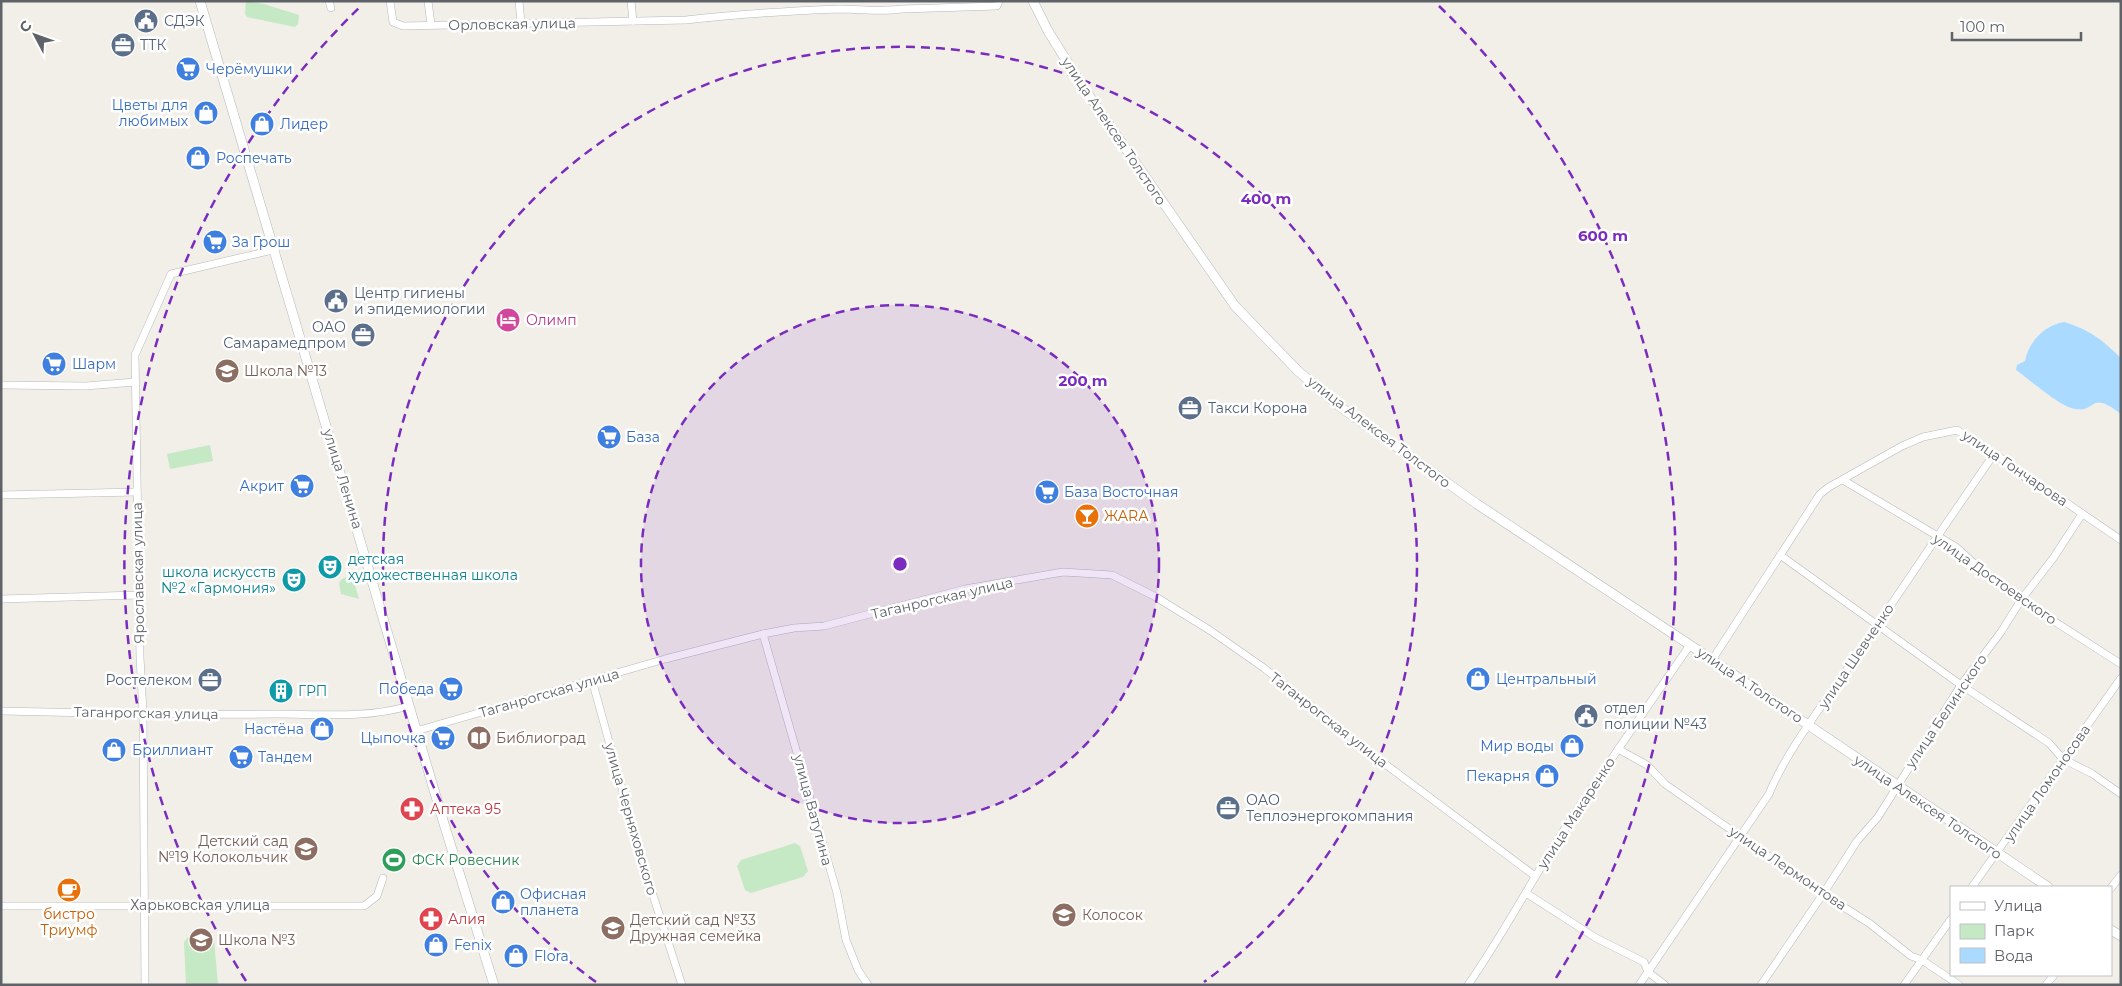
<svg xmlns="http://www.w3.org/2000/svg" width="2122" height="986" font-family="Montserrat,sans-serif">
<rect width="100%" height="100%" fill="#f1efe8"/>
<g fill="#c5e8c5">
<path d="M246 1 264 4 299 15 298 24 295 27 247 17 245 14Z"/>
<path d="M210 445 213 461 170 469 167 454Z"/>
<path d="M352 575 359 599 341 594 339 583 342 579Z"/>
<path d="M795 843 800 846 808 871 803 877 751 893 745 890 737 866 741 860Z"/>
<path d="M210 935 214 940 218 985H186L184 942 189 936Z"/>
</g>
<path fill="#aadaff" d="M2064 322C2090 330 2101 339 2121 358V414C2089 389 2097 413 2075 409 2060 407 2029 379 2016 370L2017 365 2025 361C2028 342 2045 325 2064 322Z"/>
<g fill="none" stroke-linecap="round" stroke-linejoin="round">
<defs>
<g id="minor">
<path d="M329 1 331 8"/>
<path d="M390 1 393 22 403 26 686 20C737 14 788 11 840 9 861 9 881 12 902 9L997 6 999 1"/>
<path d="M428 1 431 25"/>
<path d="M519 1 521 23"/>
<path d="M631 1 633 21"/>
<path d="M1 385 86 386 135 382"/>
<path d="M1843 480 1956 547 1987 575 2021 600 2121 664"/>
<path d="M1 495 137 492"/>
<path d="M1780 555 1961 685 2049 743 2063 759 2091 773 2121 794"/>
<path d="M1 599 139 595"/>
<path d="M763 634 837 893 846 940 858 970 868 985"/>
<path d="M1712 660 1820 494 1829 487 1902 446 1923 437 1957 430 2011 465 2029 481 2058 497 2121 540"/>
<path d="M592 680 642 861 682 985"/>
<path d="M1 711C92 713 183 715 274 714 320 714 364 719 409 706"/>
<path d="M416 731 665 659 763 634 794 628 824 626 965 589 1063 572 1112 575 1156 597 1211 631 1264 668 1365 749 1535 876"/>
<path d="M1618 749 1647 765 1665 784 1823 894 1869 923 1911 956 1922 960 1959 985"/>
<path d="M1972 887 2121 678"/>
<path d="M2111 888 2121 875"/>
<path d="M1526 893 1596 938 1644 962 1648 972 1665 985"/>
<path d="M1 906H364L377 896 383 878"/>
<path d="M145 985 143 713 140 657 135 355 171 274 273 250"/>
<path d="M1468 985C1503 935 1531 881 1564 830 1605 767 1648 706 1690 645"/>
<path d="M1639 985 1769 794C1786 752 1822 706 1848 668 1896 597 1945 525 1994 454"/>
<path d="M1761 985 1823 894 1857 841 1878 817 1961 685 2001 632 2021 600 2054 557 2082 514"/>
<path d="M1904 985 1951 919"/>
<path d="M2046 985 2054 975"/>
</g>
<g id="tertiary">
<path d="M200 1 445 827 494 985"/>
<path d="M1033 1 1048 31 1081 84 1235 306 1298 371 1339 406 1477 504 1690 645 2048 887"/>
<path d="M2111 930 2121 936"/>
</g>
</defs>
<use href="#minor" stroke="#b5b8bc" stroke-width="8"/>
<use href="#tertiary" stroke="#b5b8bc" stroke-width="10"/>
<use href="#minor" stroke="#fff" stroke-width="7"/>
<use href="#tertiary" stroke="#fff" stroke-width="9"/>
</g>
<circle cx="900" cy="564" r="259" fill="#7b2cbf" fill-opacity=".12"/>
<g fill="none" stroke="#7b2cbf" stroke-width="2.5" stroke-dasharray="9 6">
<circle cx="900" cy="564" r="259"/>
<path d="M596 982A517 517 0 1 1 1204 982"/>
<path d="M246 981A776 776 0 0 1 361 6M1439 6A776 776 0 0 1 1554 981"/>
</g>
<defs>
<symbol id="civic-disc" viewBox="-11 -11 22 22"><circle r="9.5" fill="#5c6f8a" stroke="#fff"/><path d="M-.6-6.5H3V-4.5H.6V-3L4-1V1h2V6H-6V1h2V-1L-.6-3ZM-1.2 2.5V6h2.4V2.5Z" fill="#fff"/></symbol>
<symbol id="office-disc" viewBox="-11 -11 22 22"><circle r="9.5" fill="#5c6f8a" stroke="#fff"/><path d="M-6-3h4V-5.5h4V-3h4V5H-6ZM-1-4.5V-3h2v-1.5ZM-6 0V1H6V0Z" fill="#fff"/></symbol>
<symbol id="supermarket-disc" viewBox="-11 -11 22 22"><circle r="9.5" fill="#3f7fe0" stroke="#fff"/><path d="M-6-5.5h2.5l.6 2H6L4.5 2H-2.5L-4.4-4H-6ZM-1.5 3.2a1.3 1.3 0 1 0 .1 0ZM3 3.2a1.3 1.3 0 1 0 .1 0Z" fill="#fff"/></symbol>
<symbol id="shop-disc" viewBox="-11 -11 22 22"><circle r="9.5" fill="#3f7fe0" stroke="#fff"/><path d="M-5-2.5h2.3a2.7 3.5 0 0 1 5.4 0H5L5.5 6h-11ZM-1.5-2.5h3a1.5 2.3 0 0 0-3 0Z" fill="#fff"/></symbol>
<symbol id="hotel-disc" viewBox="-11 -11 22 22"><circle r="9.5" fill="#d1479c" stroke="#fff"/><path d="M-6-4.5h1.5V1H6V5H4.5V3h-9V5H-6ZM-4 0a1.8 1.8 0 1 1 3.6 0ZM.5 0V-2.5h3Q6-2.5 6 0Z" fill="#fff"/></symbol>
<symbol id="school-disc" viewBox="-11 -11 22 22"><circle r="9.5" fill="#8d6e63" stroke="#fff"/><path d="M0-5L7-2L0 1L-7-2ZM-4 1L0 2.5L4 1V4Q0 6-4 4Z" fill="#fff"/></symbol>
<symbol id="bar-disc" viewBox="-11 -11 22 22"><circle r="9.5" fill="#e8710a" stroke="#fff"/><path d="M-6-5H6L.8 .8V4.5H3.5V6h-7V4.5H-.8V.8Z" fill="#fff"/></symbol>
<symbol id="theatre-disc" viewBox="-11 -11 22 22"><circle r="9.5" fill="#0f9aa8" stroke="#fff"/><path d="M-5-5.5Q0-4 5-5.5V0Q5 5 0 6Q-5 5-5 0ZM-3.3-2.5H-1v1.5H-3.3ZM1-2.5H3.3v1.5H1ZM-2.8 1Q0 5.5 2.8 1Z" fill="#fff"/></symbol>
<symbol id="building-disc" viewBox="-11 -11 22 22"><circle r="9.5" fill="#0f9aa8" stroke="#fff"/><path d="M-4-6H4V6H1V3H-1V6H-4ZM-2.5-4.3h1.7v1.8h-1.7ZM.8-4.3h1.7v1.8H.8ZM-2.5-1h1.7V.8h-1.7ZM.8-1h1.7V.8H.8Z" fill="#fff"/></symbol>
<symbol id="library-disc" viewBox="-11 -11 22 22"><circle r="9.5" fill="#8d6e63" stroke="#fff"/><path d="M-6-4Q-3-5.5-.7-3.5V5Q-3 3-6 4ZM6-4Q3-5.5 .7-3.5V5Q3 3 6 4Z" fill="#fff"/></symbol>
<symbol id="pharmacy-disc" viewBox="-11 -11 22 22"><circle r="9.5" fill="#e0444e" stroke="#fff"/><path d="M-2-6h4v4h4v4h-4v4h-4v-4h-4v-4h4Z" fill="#fff"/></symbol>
<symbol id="stadium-disc" viewBox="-11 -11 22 22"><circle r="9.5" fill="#2e9e5b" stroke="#fff"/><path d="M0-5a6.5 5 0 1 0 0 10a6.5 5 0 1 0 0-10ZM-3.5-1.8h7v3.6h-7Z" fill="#fff"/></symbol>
<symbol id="cafe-disc" viewBox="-11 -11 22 22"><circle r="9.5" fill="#e8710a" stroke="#fff"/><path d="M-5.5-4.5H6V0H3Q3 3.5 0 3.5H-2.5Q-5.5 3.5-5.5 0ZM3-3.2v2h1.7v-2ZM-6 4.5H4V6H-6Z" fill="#fff"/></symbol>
</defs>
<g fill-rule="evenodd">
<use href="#civic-disc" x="132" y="7" width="28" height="28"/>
<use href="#office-disc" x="109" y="31" width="28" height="28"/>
<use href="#supermarket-disc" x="174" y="55" width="28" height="28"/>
<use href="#shop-disc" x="192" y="99" width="28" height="28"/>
<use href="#shop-disc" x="248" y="110" width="28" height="28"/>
<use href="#shop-disc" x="184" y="144" width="28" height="28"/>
<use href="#supermarket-disc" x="201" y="228" width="28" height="28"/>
<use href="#civic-disc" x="322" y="287" width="28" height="28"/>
<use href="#hotel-disc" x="494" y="306" width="28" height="28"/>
<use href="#office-disc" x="349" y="321" width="28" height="28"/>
<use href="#supermarket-disc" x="40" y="350" width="28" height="28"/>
<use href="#school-disc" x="213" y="357" width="28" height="28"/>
<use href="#office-disc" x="1176" y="394" width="28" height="28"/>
<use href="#supermarket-disc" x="595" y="423" width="28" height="28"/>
<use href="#supermarket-disc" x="288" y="472" width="28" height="28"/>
<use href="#supermarket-disc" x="1033" y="478" width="28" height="28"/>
<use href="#bar-disc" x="1073" y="502" width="28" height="28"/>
<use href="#theatre-disc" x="316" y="553" width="28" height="28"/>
<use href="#theatre-disc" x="280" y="566" width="28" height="28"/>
<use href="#shop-disc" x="1464" y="665" width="28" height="28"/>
<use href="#office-disc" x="196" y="666" width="28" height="28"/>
<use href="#supermarket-disc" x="437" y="675" width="28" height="28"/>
<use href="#building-disc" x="267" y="677" width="28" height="28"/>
<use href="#civic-disc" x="1572" y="702" width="28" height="28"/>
<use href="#shop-disc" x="308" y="715" width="28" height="28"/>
<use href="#supermarket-disc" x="429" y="724" width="28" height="28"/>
<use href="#library-disc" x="465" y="724" width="28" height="28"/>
<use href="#shop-disc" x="1558" y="732" width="28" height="28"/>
<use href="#shop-disc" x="100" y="736" width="28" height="28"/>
<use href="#supermarket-disc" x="227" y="743" width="28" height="28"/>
<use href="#shop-disc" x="1533" y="762" width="28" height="28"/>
<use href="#office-disc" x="1214" y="794" width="28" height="28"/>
<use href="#pharmacy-disc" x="398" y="795" width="28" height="28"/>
<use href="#school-disc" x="292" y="835" width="28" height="28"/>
<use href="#stadium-disc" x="380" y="846" width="28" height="28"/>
<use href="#cafe-disc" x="55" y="876" width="28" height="28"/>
<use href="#shop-disc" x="489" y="888" width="28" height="28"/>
<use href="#school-disc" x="1050" y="901" width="28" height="28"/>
<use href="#pharmacy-disc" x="417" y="905" width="28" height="28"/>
<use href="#school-disc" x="599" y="914" width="28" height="28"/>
<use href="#school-disc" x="187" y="926" width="28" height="28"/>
<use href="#shop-disc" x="422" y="931" width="28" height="28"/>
<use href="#shop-disc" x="502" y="942" width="28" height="28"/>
</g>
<g text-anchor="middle" stroke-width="5" stroke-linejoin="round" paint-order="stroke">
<g font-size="14" fill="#4e5e75" stroke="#fff" text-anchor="start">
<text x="164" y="26">СДЭК</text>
<text x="140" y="50">ТТК</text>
<text x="354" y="298">Центр гигиены<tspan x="354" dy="16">и эпидемиологии</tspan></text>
<text x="346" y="332" text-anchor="end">ОАО<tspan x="346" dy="16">Самарамедпром</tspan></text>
<text x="1208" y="413">Такси Корона</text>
<text x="192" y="685" text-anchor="end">Ростелеком</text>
<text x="1604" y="713">отдел<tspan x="1604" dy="16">полиции №43</tspan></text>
<text x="1246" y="805">ОАО<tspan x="1246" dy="16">Теплоэнергокомпания</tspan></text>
</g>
<g font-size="14" fill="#5f6368" stroke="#fff">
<text transform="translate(512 24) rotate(-1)" y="5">Орловская улица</text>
<text transform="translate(1114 131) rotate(56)" y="5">улица Алексея Толстого</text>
<text transform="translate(1379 432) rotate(37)" y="5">улица Алексея Толстого</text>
<text transform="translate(2015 468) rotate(34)" y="5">улица Гончарова</text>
<text transform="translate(343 479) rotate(73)" y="5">улица Ленина</text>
<text transform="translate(138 573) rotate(-91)" y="5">Ярославская улица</text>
<text transform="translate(1995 579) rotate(35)" y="5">улица Достоевского</text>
<text transform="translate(942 598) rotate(-13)" y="5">Таганрогская улица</text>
<text transform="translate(1856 656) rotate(-56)" y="5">улица Шевченко</text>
<text transform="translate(1750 685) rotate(34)" y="5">улица А.Толстого</text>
<text transform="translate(549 693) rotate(-16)" y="5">Таганрогская улица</text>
<text transform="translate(1946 711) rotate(-56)" y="5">улица Белинского</text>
<text transform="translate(146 713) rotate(1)" y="5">Таганрогская улица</text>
<text transform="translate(1329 720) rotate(38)" y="5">Таганрогская улица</text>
<text transform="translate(2047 783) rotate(-55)" y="5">улица Ломоносова</text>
<text transform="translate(1928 807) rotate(34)" y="5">улица Алексея Толстого</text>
<text transform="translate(813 810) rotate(75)" y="5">улица Ватутина</text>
<text transform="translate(1576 813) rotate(-57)" y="5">улица Макаренко</text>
<text transform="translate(631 819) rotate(74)" y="5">улица Черняховского</text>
<text transform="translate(1788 868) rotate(34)" y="5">улица Лермонтова</text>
<text x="200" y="910">Харьковская улица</text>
</g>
<g font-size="14" fill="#366cbe" stroke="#fff" text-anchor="start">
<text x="206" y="74">Черёмушки</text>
<text x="188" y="110" text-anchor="end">Цветы для<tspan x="188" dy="16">любимых</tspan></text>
<text x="280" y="129">Лидер</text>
<text x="216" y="163">Роспечать</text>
<text x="232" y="247">За Грош</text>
<text x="72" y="369">Шарм</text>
<text x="626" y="442">База</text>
<text x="284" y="491" text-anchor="end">Акрит</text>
<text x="1064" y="497">База Восточная</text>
<text x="1496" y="684">Центральный</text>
<text x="434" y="694" text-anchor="end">Победа</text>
<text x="304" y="734" text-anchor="end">Настёна</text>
<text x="426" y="743" text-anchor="end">Цыпочка</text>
<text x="1554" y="751" text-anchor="end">Мир воды</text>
<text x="132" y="755">Бриллиант</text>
<text x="258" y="762">Тандем</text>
<text x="1530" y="781" text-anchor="end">Пекарня</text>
<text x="520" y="899">Офисная<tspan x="520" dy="16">планета</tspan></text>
<text x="454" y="950">Fenix</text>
<text x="534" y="961">Flora</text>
</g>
<g font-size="14" fill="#b23c85" stroke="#fff" text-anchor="start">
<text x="526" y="325">Олимп</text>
</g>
<g font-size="14" fill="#785e54" stroke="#fff" text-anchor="start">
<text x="244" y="376">Школа №13</text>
<text x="496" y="743">Библиоград</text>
<text x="288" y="846" text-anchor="end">Детский сад<tspan x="288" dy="16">№19 Колокольчик</tspan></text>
<text x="1082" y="920">Колосок</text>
<text x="630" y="925">Детский сад №33<tspan x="630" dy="16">Дружная семейка</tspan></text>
<text x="218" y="945">Школа №3</text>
</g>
<g font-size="14" fill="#c56008" stroke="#fff" text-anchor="start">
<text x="1104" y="521">ЖАRА</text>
<text x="69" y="919" text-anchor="middle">бистро<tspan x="69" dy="16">Триумф</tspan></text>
</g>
<g font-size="14" fill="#0d838f" stroke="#fff" text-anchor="start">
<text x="348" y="564">детская<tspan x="348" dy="16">художественная школа</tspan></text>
<text x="276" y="577" text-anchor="end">школа искусств<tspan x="276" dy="16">№2 «Гармония»</tspan></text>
<text x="298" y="696">ГРП</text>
</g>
<g font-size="14" fill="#be3a42" stroke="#fff" text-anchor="start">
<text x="430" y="814">Аптека 95</text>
<text x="448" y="924">Алия</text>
</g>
<g font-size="14" fill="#27864d" stroke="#fff" text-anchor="start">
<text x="412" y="865">ФСК Ровесник</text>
</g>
</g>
<circle cx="900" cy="564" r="8" fill="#7b2cbf" stroke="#fff" stroke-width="2.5"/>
<g font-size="15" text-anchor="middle" font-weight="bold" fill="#7b2cbf" stroke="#fff" stroke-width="5" stroke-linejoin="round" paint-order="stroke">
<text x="1266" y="204">400 m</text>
<text x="1603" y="241">600 m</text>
<text x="1083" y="386">200 m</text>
</g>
<rect width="2122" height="986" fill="none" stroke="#5f6368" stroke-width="5"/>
<rect x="1950" y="886" width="162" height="90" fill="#ffffff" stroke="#bfc1c3"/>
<rect x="1960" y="902" width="25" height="8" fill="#ffffff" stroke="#bfc1c3"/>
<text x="1994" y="911" font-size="15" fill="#5f6368">Улица</text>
<rect x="1960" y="924" width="25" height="15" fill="#c5e8c5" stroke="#bfc1c3"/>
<text x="1994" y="936" font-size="15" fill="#5f6368">Парк</text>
<rect x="1960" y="948" width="25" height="15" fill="#aadaff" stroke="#bfc1c3"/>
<text x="1994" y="961" font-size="15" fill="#5f6368">Вода</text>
<g transform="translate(35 35) rotate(311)" stroke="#ffffff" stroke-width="4" paint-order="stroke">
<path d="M0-4L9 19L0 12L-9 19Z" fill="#5f6368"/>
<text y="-8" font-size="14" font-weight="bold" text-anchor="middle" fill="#5f6368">С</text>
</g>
<path d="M1952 32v8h129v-8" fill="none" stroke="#5f6368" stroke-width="2.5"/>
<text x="1960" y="32" font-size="15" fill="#5f6368" stroke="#ffffff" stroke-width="4" paint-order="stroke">100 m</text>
</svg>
